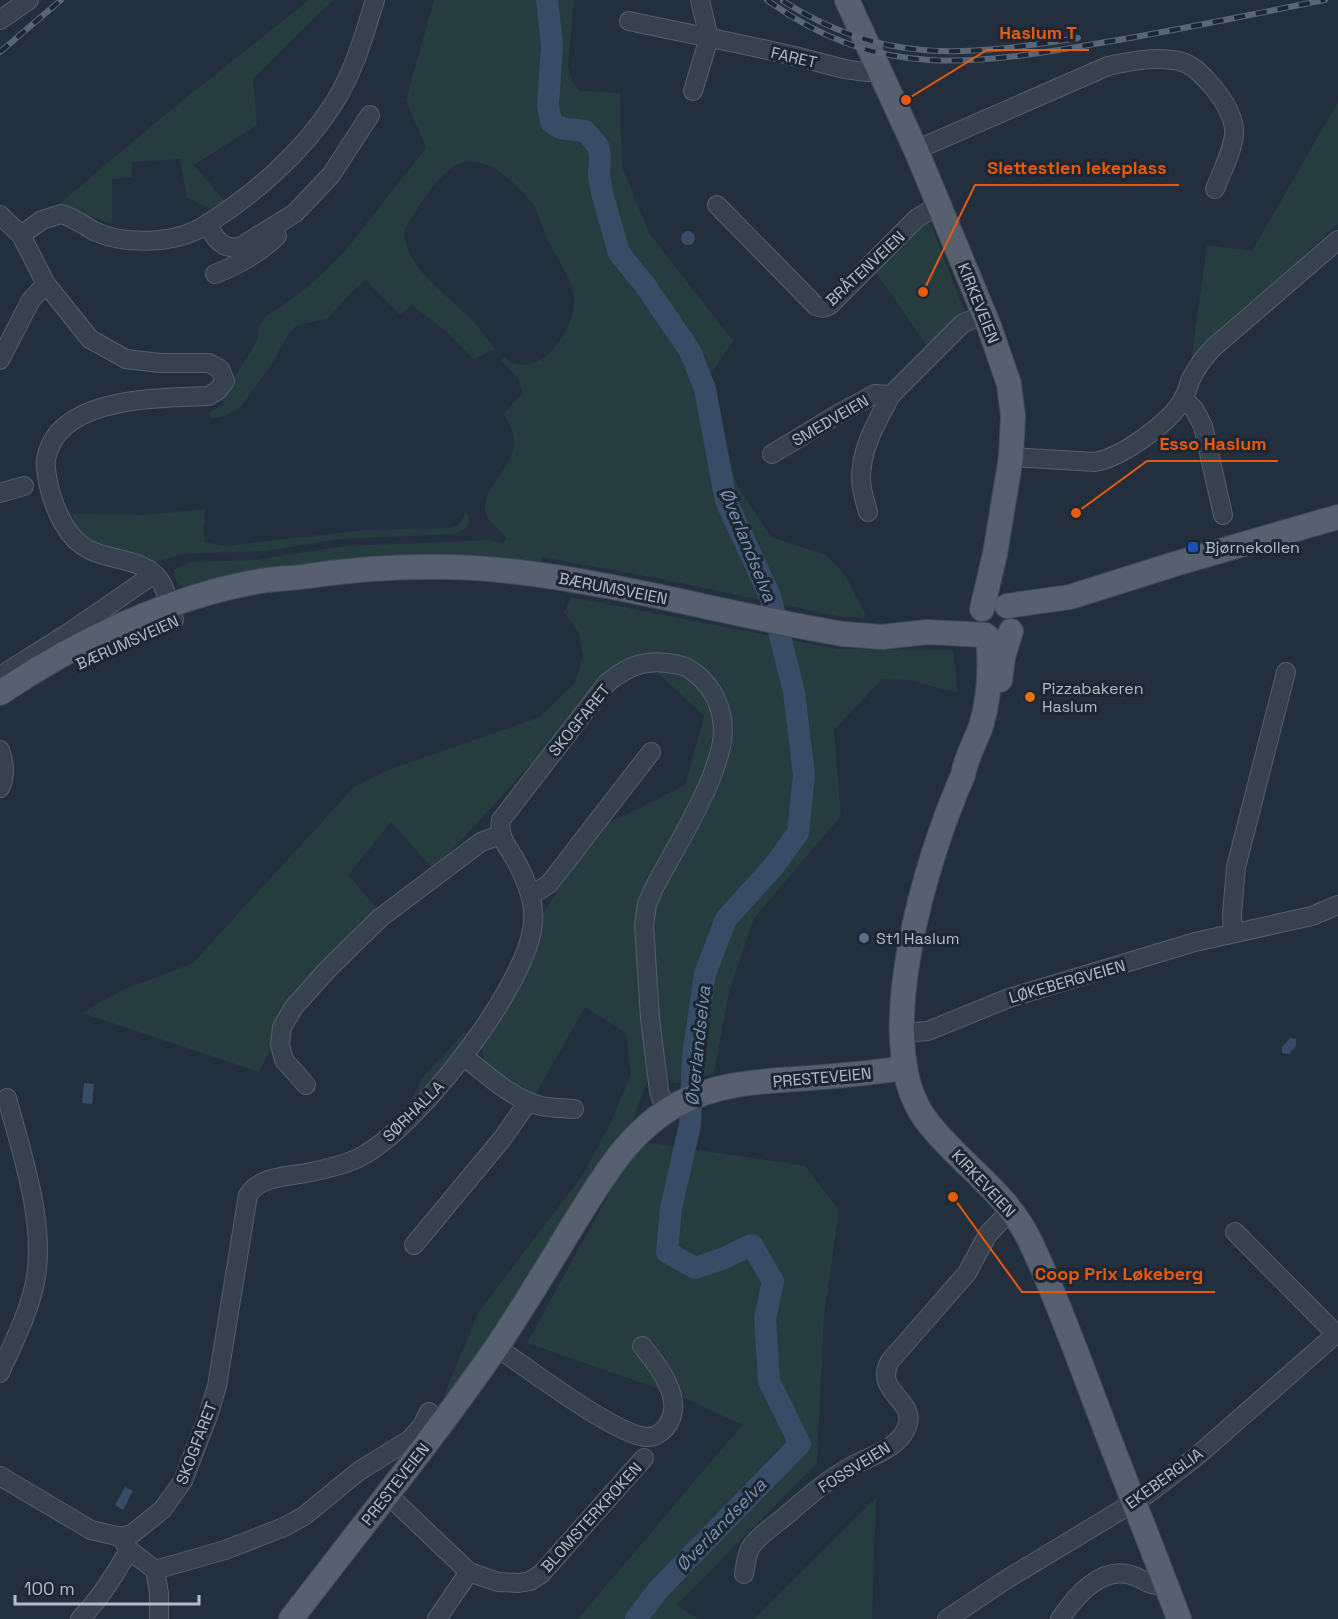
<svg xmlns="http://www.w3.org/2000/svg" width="1338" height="1619" font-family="'Space Grotesk',sans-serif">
<rect width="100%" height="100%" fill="#242f3e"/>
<g fill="#263c3f">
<path d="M309 0H333L253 79 257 125 194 165 225 202 209 208 187 198 180 159 131 162 132 177 112 179V224L58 205 168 112Z"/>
<path d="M434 0H574L568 67 572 81 580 91 620 93 622 167 649 233 733 341 709 377 737 485 771 537 826 555 845 575 865 614 864 618 842 617 666 580 542 557 540 567 187 589 179 584 173 575 175 569 190 562 255 560 346 546 491 540 503 543 507 539C501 531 489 523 486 514 476 482 538 460 503 414L523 393 518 378 501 361 504 357C507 359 512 363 516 364 547 372 574 327 574 300 573 277 556 259 547 238 542 227 539 215 533 204 529 199 525 195 520 190 505 173 477 151 453 167 432 182 419 207 405 228 399 261 447 295 468 316 478 326 486 338 495 349L474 359 447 332 412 305 400 315 366 280 352 292 327 319 297 325 286 338 275 359 241 407 221 417 210 418 209 414 212 410 224 405 222 397 248 356 257 340 258 328 265 317 288 302 310 285 345 251 426 148 406 100Z"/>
<path d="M1338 102V224L1191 361 1207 245 1252 251Z"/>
<path d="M928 218 965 313 929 349 875 271Z"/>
<path d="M206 509 203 529 205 542 224 546 366 530 448 528 459 525 466 512C475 525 464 531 452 534L340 539 264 551 184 554 151 563 104 549 90 540 77 527 72 514 143 515Z"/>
<path d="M571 597 838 649 953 650 958 693 909 680 882 679 834 730 841 816 754 918 729 992 714 1073 674 1084 654 1063 629 1130 501 1330 443 1398 478 1313 582 1176 611 1122 631 1074 626 1033 585 1007 534 1097 485 1063 479 1036 532 932 596 829 685 785 704 716 648 664 619 668 434 870 391 822 348 875 382 914 282 1027 259 1072 82 1013 123 990 193 963 353 788 388 770 540 717 575 683 583 655 579 634 564 612Z"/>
<path d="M485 1020 475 1036 407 1109 422 1078 463 1034Z"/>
<path d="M638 1141 805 1166 839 1210 824 1317 817 1463 676 1605 699 1619H578L742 1425 685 1398 527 1343Z"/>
<path d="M876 1498 872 1619H754Z"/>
</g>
<g fill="#394c67">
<circle cx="688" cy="238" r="7"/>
<path d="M1290 1038 1296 1039V1046L1289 1054 1282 1053V1047Z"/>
<path d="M84 1083 94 1084 92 1104 82 1103Z"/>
<path d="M125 1487 133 1491 123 1510 115 1505Z"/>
</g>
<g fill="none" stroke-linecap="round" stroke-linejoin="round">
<path stroke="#394c67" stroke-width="22" d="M547 0 552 45 548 105 551 122C561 131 572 129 585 131L598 146 600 156 599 175 602 193 619 253 645 285 690 351 705 389 726 501 770 596 794 692 804 775 798 833 774 866 726 919 705 974 693 1056 690 1125 671 1208 667 1252 695 1268 722 1259 752 1245 773 1281 765 1319 769 1381 800 1444 659 1589 636 1619"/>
<defs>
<g id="minor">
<path d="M0 20 29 0"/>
<path d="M629 21C684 33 739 43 794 56 822 62 851 74 880 72"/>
<path d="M693 91 709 38 700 0"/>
<path d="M370 115 331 175 295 213 240 247C221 250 215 238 207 224 255 194 304 151 334 103 354 72 364 35 375 0"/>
<path d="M916 150 1108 66C1131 61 1173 52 1194 68 1201 73 1207 81 1213 87 1222 98 1232 114 1234 128 1236 145 1221 173 1215 189"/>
<path d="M717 205 816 306 823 308 830 305 917 218 939 205"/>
<path d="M0 215 21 235 46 284 90 339 126 359 160 363H209L220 369 225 381 217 391 208 396C160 398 56 396 46 460 45 467 47 475 48 482 52 502 63 530 79 543 100 561 135 556 154 574 166 583 169 606 174 620"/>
<path d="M21 235 42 220 61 214C73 217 83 225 94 231 126 246 178 244 207 224"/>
<path d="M215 274C239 265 259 253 277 236"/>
<path d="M0 360 31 300 46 284"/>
<path d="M1183 398 1194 409 1203 426 1223 515"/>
<path d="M772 454 838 414 875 394 891 395 962 324 984 314"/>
<path d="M1011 457 1095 462C1122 457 1170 423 1184 398 1186 393 1188 387 1190 381 1196 368 1204 357 1214 347L1338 240"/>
<path d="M0 493 24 486"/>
<path d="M868 512C865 501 861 490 861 479 861 447 877 422 891 395"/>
<path d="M0 676 70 632 154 574"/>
<path d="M0 750C5 763 6 775 0 788"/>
<path d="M531 895 549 884 651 752"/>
<path d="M1233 933 1232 914 1236 867 1286 672"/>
<path d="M902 1033 928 1031 1009 998 1195 942 1312 916 1338 905"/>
<path d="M463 1056C486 1074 512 1099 541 1106 551 1108 563 1108 574 1109"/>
<path d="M306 1085 284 1060 280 1045 282 1027 294 1007 328 969 380 918 481 842 500 835"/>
<path d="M414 1245 502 1139 528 1102"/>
<path d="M496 1347C528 1368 612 1433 646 1437 658 1438 669 1427 672 1415 679 1392 656 1363 642 1346"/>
<path d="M0 1373C12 1345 27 1317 34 1287 48 1228 22 1155 7 1098"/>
<path d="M0 1476 91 1530 121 1537 132 1534 162 1510 183 1481 208 1416 217 1386 248 1195C261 1176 285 1177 306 1173 321 1170 349 1164 362 1156 418 1126 521 993 532 930 537 906 527 882 516 861 508 847 498 837 501 820L607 683C630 664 649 658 679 665 690 667 702 678 708 686 721 703 726 726 721 747 711 791 676 847 654 888L647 904 644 925 650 1018 659 1091 666 1112"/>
<path d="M387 1494 469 1572 498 1582 519 1583 530 1581 541 1574 644 1458"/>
<path d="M121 1537 129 1550 155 1570 225 1550 284 1527 304 1516 359 1471 409 1440 422 1426 429 1412"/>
<path d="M155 1570 159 1593V1619"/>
<path d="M744 1574C746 1564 746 1555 751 1547 758 1536 772 1527 782 1519 804 1500 826 1480 852 1466 868 1457 896 1449 905 1431 922 1400 872 1394 890 1361L967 1273 988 1234 1012 1209"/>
<path d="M80 1619C100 1599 115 1574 129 1550"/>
<path d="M437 1619 469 1572"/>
<path d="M947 1619 1007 1579 1146 1495 1197 1456 1336 1334 1235 1232"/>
<path d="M1060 1619C1075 1597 1100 1566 1131 1575 1146 1580 1149 1587 1167 1585"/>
</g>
<g id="major">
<path d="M847 0 916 150 989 326 1009 384 1013 416 1011 457 995 554 982 609"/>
<path d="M1007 606 1070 597 1178 563 1338 517"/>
<path d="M988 637C991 667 990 696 981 726 975 743 966 757 963 775 928 854 868 1044 926 1120 959 1164 1007 1191 1031 1243 1058 1300 1079 1360 1102 1420 1127 1486 1154 1552 1179 1619"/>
<path d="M1000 680 1003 657 1011 631"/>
<path d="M0 693C75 642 171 596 261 581 274 578 288 579 301 577 373 566 445 563 518 572 627 585 734 616 843 634L882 637 927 632 985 635"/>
<path d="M291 1619C360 1529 431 1441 496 1348 523 1308 548 1266 573 1225 602 1179 628 1131 678 1104 723 1080 775 1081 824 1077 851 1075 878 1072 905 1068"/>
</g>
</defs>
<use href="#minor" stroke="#565f6c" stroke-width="20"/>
<use href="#major" stroke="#414a57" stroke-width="26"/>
<use href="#minor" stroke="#38414e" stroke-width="18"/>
<use href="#major" stroke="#56606e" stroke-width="24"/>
<defs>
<g id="rail">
<path d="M767 0C880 82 978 64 1106 42 1179 30 1252 14 1325 0"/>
<path d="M783 1C884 65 965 56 1078 38"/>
<path d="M0 52 61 0"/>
</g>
</defs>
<use href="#rail" stroke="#5a6575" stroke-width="6"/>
<use href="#rail" stroke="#1d2633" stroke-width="4" stroke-dasharray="11" stroke-linecap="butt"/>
</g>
<rect fill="#1a4fb4" stroke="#1d2633" stroke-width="2" x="1187" y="541" width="12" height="12" rx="3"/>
<circle fill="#e8710a" stroke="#1d2633" stroke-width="2" cx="1030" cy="697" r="6"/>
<circle fill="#5c6f8a" stroke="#1d2633" stroke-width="2" cx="864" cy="938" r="6"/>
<g text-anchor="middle" stroke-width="6" stroke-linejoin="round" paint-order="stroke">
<g font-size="16" fill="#b4bcc9" stroke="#1d2633">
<text transform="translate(794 57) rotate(13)" y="6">FARET</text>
<text transform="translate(865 268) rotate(-43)" y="6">BRÅTENVEIEN</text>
<text transform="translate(979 303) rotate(68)" y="6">KIRKEVEIEN</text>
<text transform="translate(830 420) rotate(-30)" y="6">SMEDVEIEN</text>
<text transform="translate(613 588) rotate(11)" y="6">BÆRUMSVEIEN</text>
<text transform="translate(127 642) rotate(-24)" y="6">BÆRUMSVEIEN</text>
<text transform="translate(579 720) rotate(-51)" y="6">SKOGFARET</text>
<text transform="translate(1067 981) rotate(-16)" y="6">LØKEBERGVEIEN</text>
<text transform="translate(822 1077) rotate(-5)" y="6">PRESTEVEIEN</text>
<text transform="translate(413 1111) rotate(-45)" y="6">SØRHALLA</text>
<text transform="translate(984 1183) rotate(47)" y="6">KIRKEVEIEN</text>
<text transform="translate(196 1443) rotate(-69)" y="6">SKOGFARET</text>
<text transform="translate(854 1467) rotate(-32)" y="6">FOSSVEIEN</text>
<text transform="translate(1164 1478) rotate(-36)" y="6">EKEBERGLIA</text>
<text transform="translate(395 1484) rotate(-52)" y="6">PRESTEVEIEN</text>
<text transform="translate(591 1517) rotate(-48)" y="6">BLOMSTERKROKEN</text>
</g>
<g font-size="16" fill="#b4bcc9" stroke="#1d2633" text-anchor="start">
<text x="1205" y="553">Bjørnekollen</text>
<text x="1042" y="694">Pizzabakeren<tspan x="1042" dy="18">Haslum</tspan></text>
<text x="876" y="944">St1 Haslum</text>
</g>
<g font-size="18" font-style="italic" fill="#7c92b1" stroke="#1d2633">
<text transform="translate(748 545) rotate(68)" y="6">Øverlandselva</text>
<text transform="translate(698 1046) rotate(-84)" y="6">Øverlandselva</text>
<text transform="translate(721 1525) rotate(-46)" y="6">Øverlandselva</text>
</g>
</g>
<path fill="none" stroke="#e8590c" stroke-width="2" d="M906 100L987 50H1089M923 292L975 185H1179M1076 513L1147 461H1278M953 1197L1022 1292H1215"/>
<g fill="#e8590c" stroke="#1d2633" stroke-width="2">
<circle cx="906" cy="100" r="6"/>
<circle cx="923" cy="292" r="6"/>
<circle cx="1076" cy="513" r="6"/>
<circle cx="953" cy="1197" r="6"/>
</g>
<g font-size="18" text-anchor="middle" font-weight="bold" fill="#e8590c" stroke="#1d2633" stroke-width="6" stroke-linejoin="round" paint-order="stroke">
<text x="1038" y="39">Haslum T</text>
<text x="1077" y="174">Slettestien lekeplass</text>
<text x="1213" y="450">Esso Haslum</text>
<text x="1119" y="1280">Coop Prix Løkeberg</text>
</g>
<path d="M15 1595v9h184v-9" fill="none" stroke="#b4bcc9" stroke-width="3"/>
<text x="24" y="1595" font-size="18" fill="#b4bcc9" stroke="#1d2633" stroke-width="4.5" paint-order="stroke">100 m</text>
</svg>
